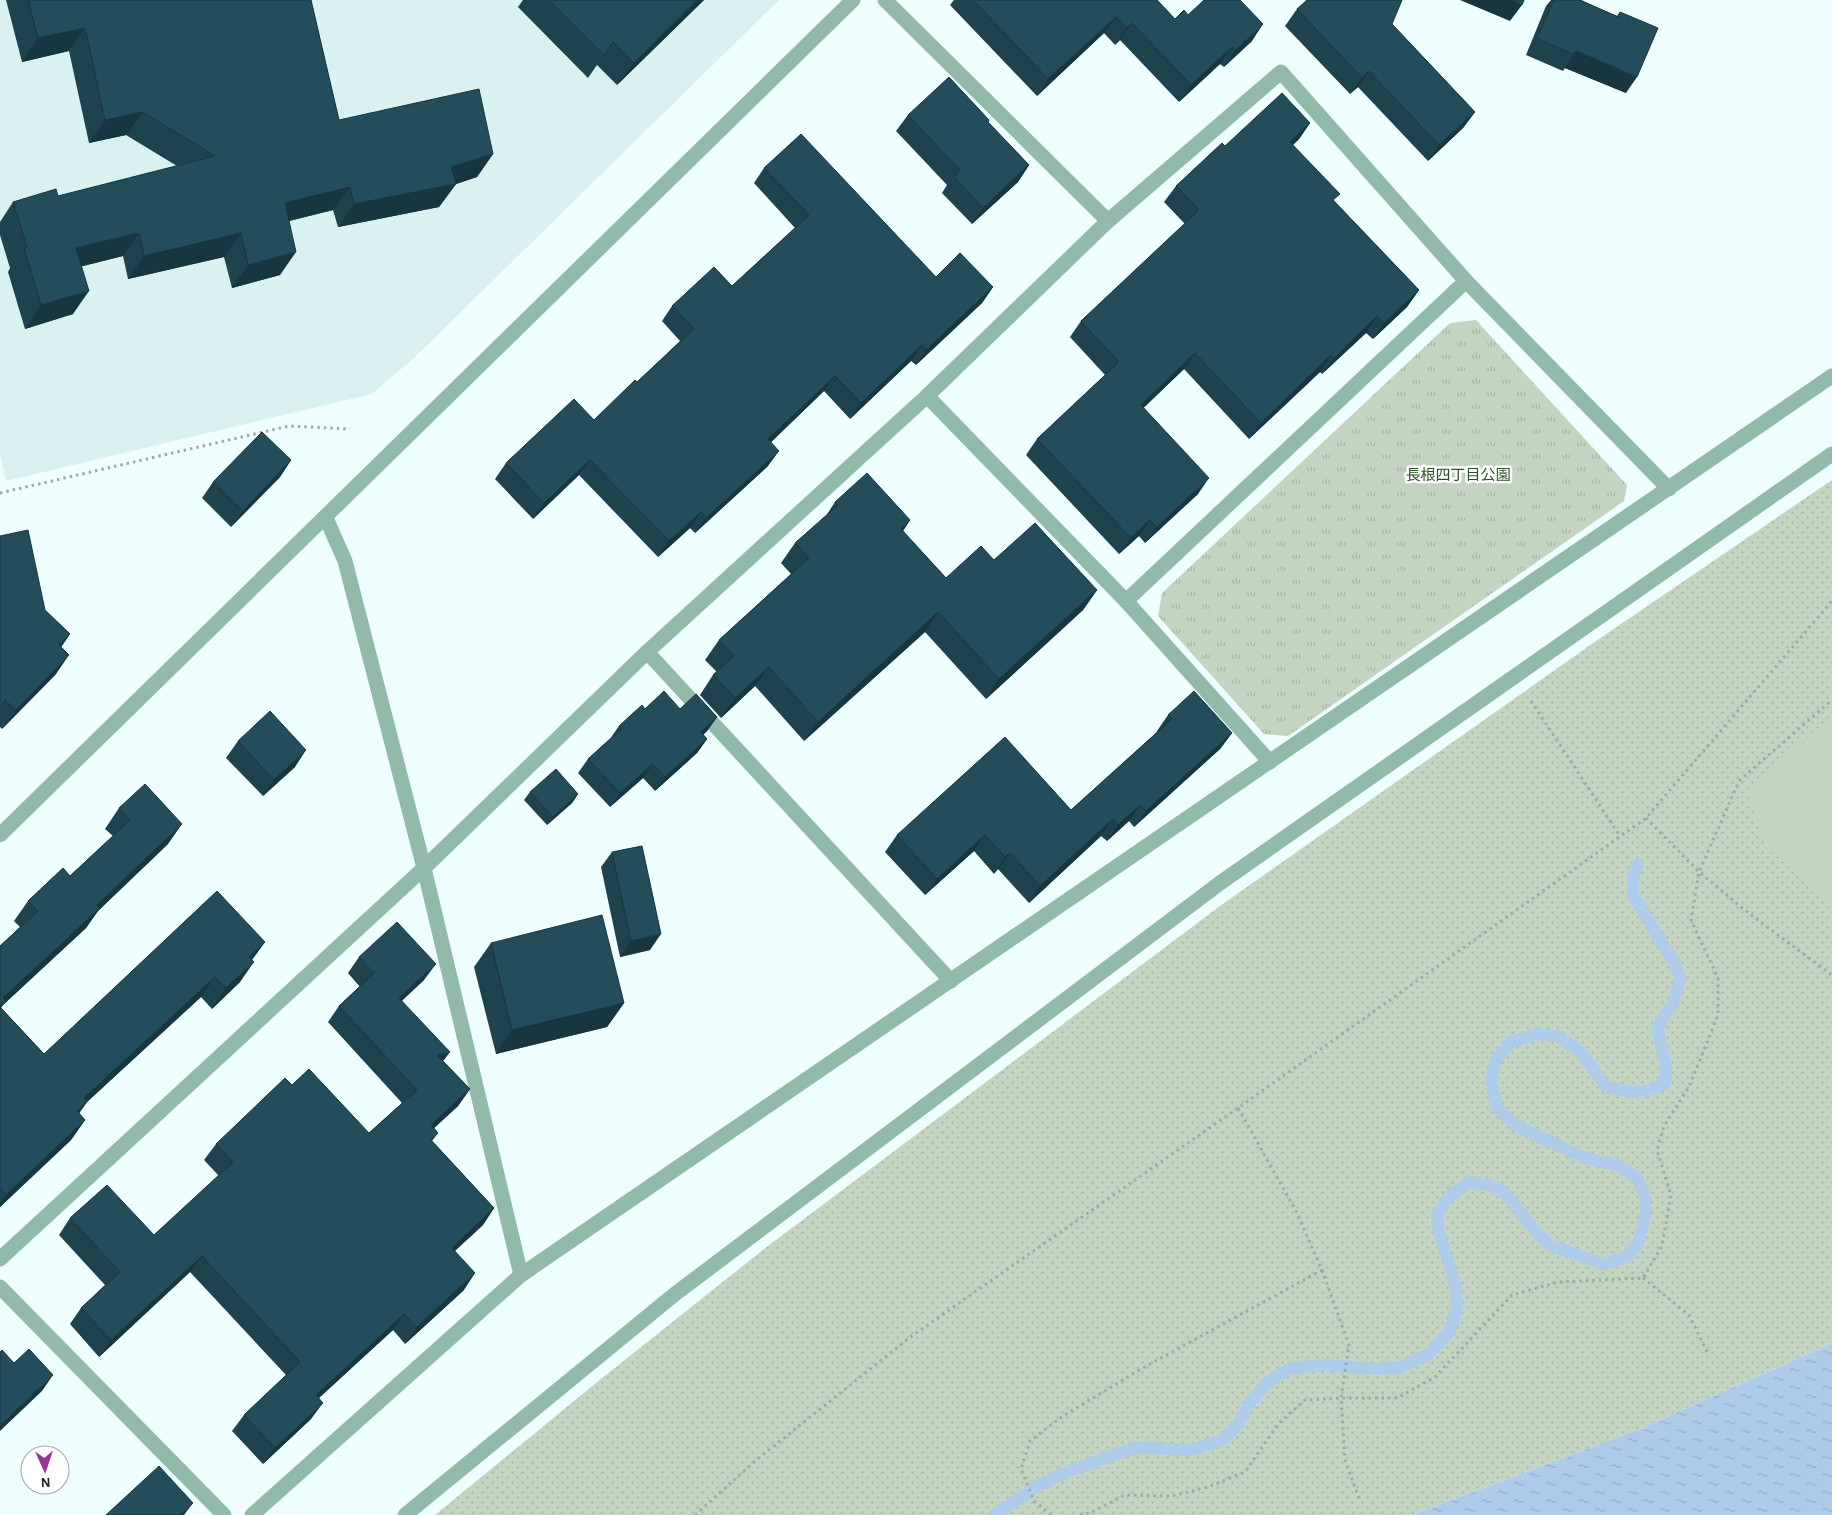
<svg xmlns="http://www.w3.org/2000/svg" width="1832" height="1515" font-family="'Alegreya Sans','Noto Sans JP',sans-serif">
<defs>
<pattern id="grass-dots" width="8" height="8" patternUnits="userSpaceOnUse" patternTransform="scale(1.25)"><rect width="8" height="8" fill="#c3d4c1"/><path d="M2 2h.1M6 6h.1" fill="none" stroke="#a7b6a6" stroke-width="1.8" stroke-linecap="round"/></pattern>
<pattern id="park-tufts" width="24" height="20" patternUnits="userSpaceOnUse" patternTransform="scale(1.25)"><rect width="24" height="20" fill="#c3d4c1"/><path d="M3 7l-1-3M5 7V3M7 7l1-3M15 17l-1-3M17 17v-4M19 17l1-3" fill="none" stroke="#a7b6a6"/></pattern>
<pattern id="water-ripples" width="26" height="14" patternUnits="userSpaceOnUse" patternTransform="scale(1.25)"><rect width="26" height="14" fill="#aecbe9"/><path d="M2 4q2-2 4 0t4 0M15 11q2-2 4 0t4 0" fill="none" stroke="#95aec8"/></pattern>
</defs>
<rect width="100%" height="100%" fill="#effefe"/>
<path fill="#d9f2f1" d="M0 0H779L414 358 372 394 6 481 0 454Z"/>
<path fill="url(#grass-dots)" d="M1832 480V1343L1642 1428 1412 1515H435L596 1383 764 1249 1220 906 1599 639Z"/>
<path fill="url(#park-tufts)" d="M1476 320 1627 485 1624 501 1288 736 1264 734 1158 616 1162 593 1450 323Z"/>
<path fill="#c3d4c1" d="M1832 716V902L1766 847 1746 792Z"/>
<path fill="url(#water-ripples)" d="M1832 1343V1515H1412L1642 1428Z"/>
<g fill="none" stroke-linecap="round" stroke-linejoin="round">
<path stroke="#aecbe9" stroke-width="12" d="M994 1515 1041 1484 1071 1470 1137 1447 1181 1450 1195 1449 1222 1440 1236 1427 1248 1405 1267 1383 1290 1368 1324 1365 1377 1369 1401 1367 1430 1353 1449 1332 1457 1310 1456 1287 1439 1232 1437 1214 1448 1197 1469 1182 1490 1185 1506 1194 1535 1231 1550 1245 1602 1264 1625 1258 1638 1244 1646 1212 1645 1197 1637 1178 1618 1165 1587 1159 1516 1126 1497 1108 1491 1082 1496 1059 1511 1042 1537 1034 1557 1036 1581 1052 1606 1087C1632 1093 1642 1096 1665 1083L1666 1066 1657 1028 1674 1001 1680 978 1674 963 1633 895V876L1638 864"/>
<g stroke="#9da9a8" stroke-width="3" stroke-dasharray="2.5 4" stroke-linecap="butt">
<path d="M0 493 289 426 350 429"/>
<path d="M1531 701 1620 836"/>
<path d="M1646 818 1699 872 1751 915 1832 975"/>
<path d="M1322 1270 1349 1345 1341 1398 1345 1460 1360 1501"/>
<path d="M1643 1278 1689 1315 1708 1354"/>
<path d="M695 1515 754 1462 909 1338 1238 1108 1646 818 1832 601"/>
<path d="M1051 1515 1034 1501 1021 1469 1030 1441 1060 1418 1141 1369 1322 1270 1295 1209 1238 1108"/>
<path d="M1080 1515 1090 1513 1125 1495 1172 1496 1208 1487 1245 1472 1279 1423 1305 1400 1341 1398H1397L1435 1377 1512 1295 1558 1282 1643 1278 1662 1246 1671 1195 1657 1150 1664 1126 1689 1087 1718 1015V978L1691 920 1699 872 1739 781 1832 700"/>
</g>
<g stroke="#91baaa" stroke-width="15">
<path d="M885 0 1108 221"/>
<path d="M927 396 1126 601 1270 762"/>
<path d="M326 518 345 561 424 868 521 1275"/>
<path d="M1126 601 1466 281"/>
<path d="M647 652 951 981"/>
<path d="M0 835 853 0"/>
<path d="M0 1259 424 868 647 652 927 396 1108 221 1281 72 1466 281 1669 489"/>
<path d="M0 1287 224 1515"/>
<path d="M252 1515 521 1275 1832 376"/>
<path d="M405 1515 675 1294 1220 883 1832 454"/>
</g>
</g>
<g fill="#1e424e">
<path d="M6 0H311L339 120 493 154 477 177 456 184 439 207 338 227 333 210 289 221 280 275 232 288 224 257 128 279 123 256 82 266 73 314 25 329 8 272 10 268 0 235V222L13 202 58 196 177 166 126 135 89 143 69 51 22 62Z"/>
<path d="M523 0H704L617 85 597 65 588 78 518 7Z"/>
<path d="M954 0H1157L1175 19 1188 15 1252 41 1224 67 1220 64 1179 102 1120 40 1115 45 1104 33 1037 96 950 5Z"/>
<path d="M1551 0H1580L1617 16 1620 12 1626 93 1565 68 1563 71 1526 55 1546 6Z"/>
<path d="M1297 9 1392 24 1475 112 1463 128 1428 161 1358 87 1350 94 1285 26Z"/>
<path d="M908 115 988 122 1029 165 1018 182 972 224 942 193 947 185 896 131Z"/>
<path d="M1310 123 1299 139 1293 145 1334 201 1419 290 1407 307 1373 339 1366 333 1322 374 1320 372 1249 439 1184 369 1143 408 1198 494 1145 543 1139 536 1119 554 1026 455 1037 439 1105 375 1070 337 1081 321 1185 224 1164 202 1176 186 1225 146Z"/>
<path d="M764 168 936 277 993 287 982 303 916 365 911 361 850 419 824 391 771 442 768 466 695 533 690 528 658 557 579 475 533 519 495 479 506 463 594 420 637 382 680 341 662 321 672 306 732 286 795 228 754 183Z"/>
<path d="M291 460 280 477 231 527 202 498 213 482Z"/>
<path d="M835 502 910 520 903 531 946 578 994 560 1097 590 1083 610 986 699 925 632 804 741 755 686 721 718 700 695 713 675 717 672 705 660 719 640 791 574 781 563 795 543 826 516Z"/>
<path d="M0 536 45 610 70 634 61 647 56 674 2 729 0 727Z"/>
<path d="M645 709H680L717 717 707 731 703 735 707 739 697 753 655 791 643 778 610 807 578 773 588 759 610 739 619 726Z"/>
<path d="M1168 715 1232 733 1220 749 1134 827 1129 821 1107 841 1101 836 1029 903 998 869 994 874 974 851 925 895 885 852 897 835 1071 810 1157 732V731Z"/>
<path d="M238 741 295 767 263 796 226 758Z"/>
<path d="M530 792 578 794 572 803 547 825 524 800Z"/>
<path d="M119 808 168 844 98 911 86 928 3 1005 1 1008 44 1054 265 942 252 960 240 982 212 1009 201 997 87 1102 79 1113 85 1120 71 1140 0 1207V946L20 927 14 921 28 901 70 876 113 836 105 829Z"/>
<path d="M612 852 650 950 620 957 601 867Z"/>
<path d="M491 943 624 1003 607 1027 496 1054 474 967Z"/>
<path d="M359 957 424 980 401 1001 443 1061 470 1089 458 1106 434 1128 438 1133 432 1141 494 1208 483 1225 455 1251 464 1290 405 1344 393 1330 318 1398 311 1419 263 1464 232 1431 244 1415 286 1375 190 1272 99 1357 70 1324 81 1308 105 1285 59 1235 70 1218 154 1235 219 1176 204 1160 216 1144 292 1085 369 1133 402 1103 328 1022 339 1006 360 987 348 973Z"/>
</g>
<g fill="#183640">
<path d="M697 0H704L617 85 634 63Z"/>
<path d="M1460 0H1511L1522 5 1510 21Z"/>
<path d="M1116 17 1104 33 1037 96 1048 79Z"/>
<path d="M1132 23 1120 40 1115 45 1127 28Z"/>
<path d="M1263 24 1252 41 1224 67 1235 51Z"/>
<path d="M85 28 69 51 22 62 38 38Z"/>
<path d="M1232 47 1220 64 1179 102 1191 85Z"/>
<path d="M1576 51 1637 77 1626 93 1565 68Z"/>
<path d="M1369 71 1358 87 1350 94 1362 78Z"/>
<path d="M143 112 126 135 89 143 105 120Z"/>
<path d="M1475 112 1463 128 1428 161 1439 145Z"/>
<path d="M1310 123 1299 139 1279 158 1290 142Z"/>
<path d="M493 154 477 177 453 185 456 184 439 207 338 227 354 204 451 167Z"/>
<path d="M1029 165 1018 182 972 224 983 208Z"/>
<path d="M350 187 333 210 269 226 285 203Z"/>
<path d="M139 233 123 256 60 272 76 248Z"/>
<path d="M241 233 224 257 128 279 144 256Z"/>
<path d="M296 252 280 275 232 288 248 265Z"/>
<path d="M993 287 982 303 916 365 926 350Z"/>
<path d="M1419 290 1407 307 1373 339 1384 323Z"/>
<path d="M89 291 73 314 25 329 41 305Z"/>
<path d="M1377 316 1366 333 1322 374 1334 358Z"/>
<path d="M922 345 911 361 850 419 861 403Z"/>
<path d="M1195 353 1184 369 1129 422 1141 405Z"/>
<path d="M1331 355 1320 372 1249 439 1261 423Z"/>
<path d="M835 376 824 391 758 455 768 439Z"/>
<path d="M779 451 768 466 695 533 706 518Z"/>
<path d="M291 460 280 477 231 527 243 511Z"/>
<path d="M590 460 579 475 533 519 544 503Z"/>
<path d="M1209 478 1198 494 1145 543 1157 527Z"/>
<path d="M701 512 690 528 658 557 669 541Z"/>
<path d="M910 520 897 540 901 529Z"/>
<path d="M1150 520 1139 536 1119 554 1131 538Z"/>
<path d="M1097 590 1083 610 986 699 999 679Z"/>
<path d="M938 612 925 632 804 741 818 722Z"/>
<path d="M70 634 57 653 59 645Z"/>
<path d="M69 655 56 674 2 729 16 710Z"/>
<path d="M769 667 755 686 721 718 735 698Z"/>
<path d="M717 717 707 731 691 746 701 732Z"/>
<path d="M1232 733 1220 749 1134 827 1146 811Z"/>
<path d="M707 739 697 753 655 791 665 777Z"/>
<path d="M306 750 295 767 263 796 274 780Z"/>
<path d="M653 764 643 778 610 807 620 793Z"/>
<path d="M578 794 572 803 547 825 553 817Z"/>
<path d="M1140 805 1129 821 1107 841 1118 825Z"/>
<path d="M1113 819 1101 836 1029 903 1040 886Z"/>
<path d="M182 824 168 844 98 911 86 928 3 1005 0 1009V1002L3 998 97 905Z"/>
<path d="M985 835 974 851 925 895 937 879Z"/>
<path d="M1010 853 998 869 994 874 1005 857Z"/>
<path d="M661 934 650 950 620 957 631 941Z"/>
<path d="M265 942 250 962 249 957Z"/>
<path d="M254 962 240 982 212 1009 226 988Z"/>
<path d="M436 964 424 980 387 1015 399 998Z"/>
<path d="M215 977 201 997 87 1102 73 1122 63 1132 84 1098Z"/>
<path d="M624 1003 607 1027 496 1054 512 1030Z"/>
<path d="M450 1052 438 1068 437 1055Z"/>
<path d="M470 1089 458 1106 419 1142 431 1125Z"/>
<path d="M85 1120 71 1140 0 1207V1203L6 1195Z"/>
<path d="M494 1208 483 1225 440 1264 452 1248Z"/>
<path d="M202 1256 190 1272 99 1357 111 1340Z"/>
<path d="M475 1273 464 1290 405 1344 417 1327Z"/>
<path d="M404 1314 393 1330 304 1412 316 1395Z"/>
<path d="M53 1375 42 1391 0 1431V1425Z"/>
<path d="M323 1403 311 1419 263 1464 275 1448Z"/>
<path d="M193 1503 184 1515H180Z"/>
</g>
<g fill="#234d5b" stroke="#183640">
<path d="M28 0H311L339 120 479 89 493 154 451 167 456 184 354 204 350 187 285 203 296 252 248 265 241 233 144 256 139 233 76 248 89 291 41 305 24 248 27 247 13 202 56 189 58 196 215 156 143 112 105 120 85 28 38 38Z"/>
<path d="M549 0H697L634 63 613 42 604 55Z"/>
<path d="M973 0H1157L1175 19 1184 10 1188 15 1204 0H1240L1263 24 1235 51 1232 47 1191 85 1132 23 1127 28 1116 17 1048 79Z"/>
<path d="M1307 0H1402L1392 24 1475 112 1439 145 1369 71 1362 78 1297 9Z"/>
<path d="M1511 0H1524L1522 5Z"/>
<path d="M1554 0H1580L1618 17 1620 12 1658 28 1637 77 1576 51 1574 55 1537 38Z"/>
<path d="M949 77 989 120 988 122 1029 165 983 208 954 177 960 170 908 115Z"/>
<path d="M1282 93 1310 123 1290 142 1340 194 1333 200 1419 290 1384 323 1377 316 1334 358 1331 355 1261 423 1195 353 1141 405 1209 478 1157 527 1150 520 1131 538 1037 439 1119 362 1081 321 1199 210 1176 186 1222 143 1225 146Z"/>
<path d="M801 134 936 277 960 253 993 287 926 350 922 345 861 403 835 376 768 439 779 451 706 518 701 512 669 541 590 460 544 503 506 463 574 399 594 420 635 380 637 382 694 329 672 306 714 267 732 286 809 215 764 168Z"/>
<path d="M262 432 291 460 243 511 213 482Z"/>
<path d="M867 473 910 520 901 529 946 578 981 546 994 560 1035 523 1097 590 999 679 938 612 818 722 769 667 735 698 713 675 734 656 719 640 809 558 795 543 838 505 835 502Z"/>
<path d="M28 530 45 610 70 634 59 645 69 655 16 710 5 700 0 706V536Z"/>
<path d="M664 691 680 709 696 694 717 717 701 732 707 739 665 777 653 764 620 793 588 759 621 729 619 726 642 705 645 709Z"/>
<path d="M1194 691 1232 733 1146 811 1140 805 1118 825 1113 819 1040 886 1010 853 1005 857 985 835 937 879 897 835 1005 737 1071 810 1172 719 1168 715Z"/>
<path d="M270 711 306 750 274 780 238 741Z"/>
<path d="M556 769 578 794 553 817 530 792Z"/>
<path d="M145 784 182 824 97 905 100 908 3 998 6 1001 0 1006V946L38 911 28 901 63 868 70 876 130 820 119 808Z"/>
<path d="M642 846 661 934 631 941 612 852Z"/>
<path d="M217 891 265 942 249 957 254 962 226 988 215 977 84 1098 87 1101 77 1111 85 1120 6 1195 0 1189V1007L44 1054Z"/>
<path d="M602 915 624 1003 512 1030 491 943Z"/>
<path d="M397 922 436 964 399 998 450 1052 437 1055 470 1089 431 1125 438 1133 431 1140 494 1208 452 1248 475 1273 417 1327 404 1314 316 1395 323 1403 275 1448 244 1415 300 1362 202 1256 111 1340 81 1308 120 1272 70 1218 107 1185 154 1235 233 1162 216 1144 285 1078 292 1085 309 1069 369 1133 417 1090 339 1006 374 973 359 957Z"/>
<path d="M29 1349 53 1375 0 1425V1352L2 1350 14 1363Z"/>
<path d="M159 1466 193 1503 180 1515H106Z"/>
</g>
<g text-anchor="middle" stroke-width="5" stroke-linejoin="round" paint-order="stroke">
<g font-size="15" fill="#2b5227" stroke="#fff">
<text x="1458" y="480">長根四丁目公園</text>
</g>
</g>
<g transform="translate(45 1470) rotate(177)"><circle r="24" fill="#ffffff" stroke="#a5a7a7"/>
<path d="M0-4L9 19L0 12L-9 19Z" fill="#993397"/>
<text y="-8" font-size="14" font-weight="bold" text-anchor="middle" fill="#1e2423">N</text>
</g>
</svg>
